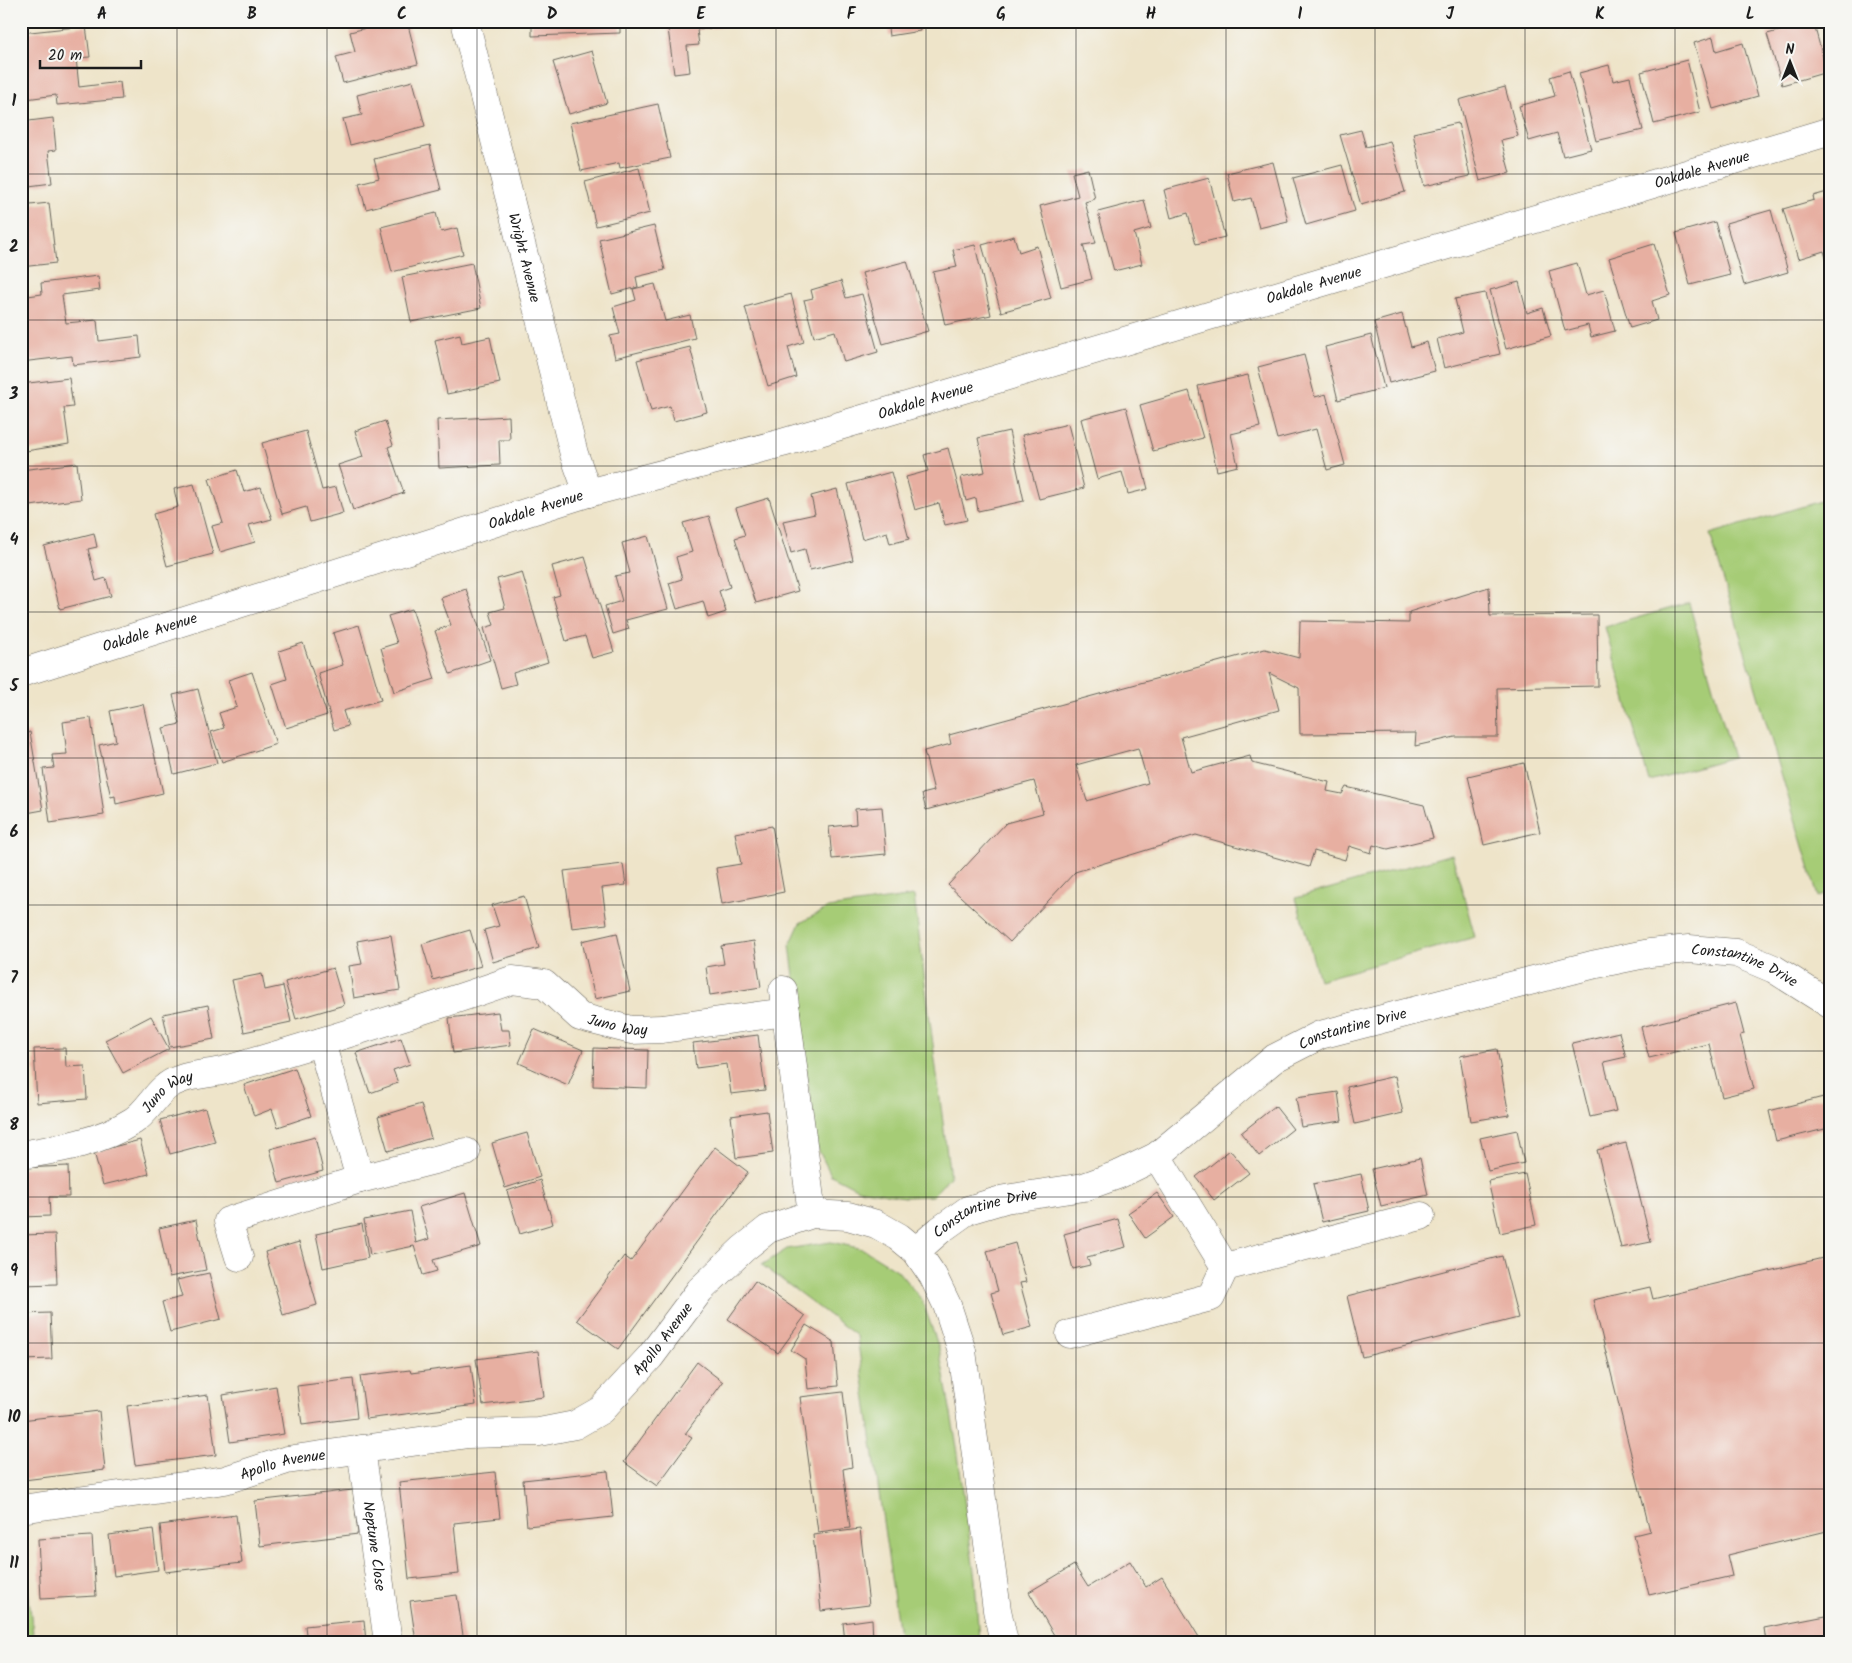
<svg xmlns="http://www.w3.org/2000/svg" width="1852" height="1663" font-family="Kalam,sans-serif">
<rect width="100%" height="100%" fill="#f6f6f2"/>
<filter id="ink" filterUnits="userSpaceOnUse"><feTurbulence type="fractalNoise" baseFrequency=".02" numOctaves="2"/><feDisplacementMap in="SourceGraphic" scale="10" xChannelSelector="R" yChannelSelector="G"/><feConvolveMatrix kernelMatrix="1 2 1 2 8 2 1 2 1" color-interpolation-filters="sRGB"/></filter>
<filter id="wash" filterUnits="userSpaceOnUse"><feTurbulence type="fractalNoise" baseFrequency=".0096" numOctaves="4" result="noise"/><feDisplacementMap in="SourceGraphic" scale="20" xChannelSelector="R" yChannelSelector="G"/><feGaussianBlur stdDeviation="1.12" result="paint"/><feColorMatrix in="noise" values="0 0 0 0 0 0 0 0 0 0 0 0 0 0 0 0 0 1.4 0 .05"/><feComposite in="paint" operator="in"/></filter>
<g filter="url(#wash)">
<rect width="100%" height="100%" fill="#eee4c9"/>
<g fill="#a6cc76" stroke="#617449">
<path d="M1831 498V893L1818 897 1710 534Z"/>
<path d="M1689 603 1733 757 1649 781 1605 627Z"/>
<path d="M1452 854 1475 937 1319 980 1296 898Z"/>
<path d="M914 896 950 1177 932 1196 904 1197 858 1189 831 1175 816 1145 790 945 800 923 828 908Z"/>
<path d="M831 1242 863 1249 897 1270 922 1300 939 1348 957 1447 975 1579 979 1642H900L857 1336 762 1265 787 1249Z"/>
<path d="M21 1536H22L34 1642H21Z"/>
</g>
<g id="blocks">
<g fill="#e7afa1" fill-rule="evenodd">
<path d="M394 21H407L418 64 343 83 336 57 355 52 350 32Z"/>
<path d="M532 21H620V33L532 36Z"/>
<path d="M667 21H747V24L697 30 699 45 687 46 690 72 674 74Z"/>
<path d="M800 21H818V24L801 26Z"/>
<path d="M887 21H919L920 31 889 36Z"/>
<path d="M1788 21H1813L1827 72 1782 85 1767 34 1790 28Z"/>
<path d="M86 26 90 57 76 58 79 87 120 82 122 99 57 105 56 95 26 99 21 54V33Z"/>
<path d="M1713 37 1716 51 1743 43 1758 96 1713 109 1694 43Z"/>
<path d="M592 51 607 103 569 114 553 62Z"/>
<path d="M1687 60 1700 112 1654 124 1641 72Z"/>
<path d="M1609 65 1613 81 1630 77 1643 130 1596 141 1579 73Z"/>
<path d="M1569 71 1591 149 1563 156 1557 133 1529 141 1519 106 1555 96 1550 77Z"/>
<path d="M413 81 425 126 350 145 343 119 362 115 357 95Z"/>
<path d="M1505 87 1518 136 1501 140 1510 173 1480 181 1459 100Z"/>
<path d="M658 104 670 158 620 168 619 163 581 171 570 123Z"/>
<path d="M53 118 56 150 48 151 52 183 21 187V122Z"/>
<path d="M1458 123 1470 176 1424 186 1413 133Z"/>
<path d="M1361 130 1366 147 1390 141 1405 192 1361 205 1340 135Z"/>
<path d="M430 145 441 190 366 209 359 183 379 178 374 159Z"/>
<path d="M1273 162 1288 221 1259 228 1251 198 1234 202 1227 173Z"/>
<path d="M1342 165 1355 211 1306 225 1293 178Z"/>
<path d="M639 168 650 213 596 226 585 182Z"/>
<path d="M1088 169 1095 199 1085 202 1096 243 1083 245 1092 279 1061 287 1040 206 1078 196 1072 173Z"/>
<path d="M1209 178 1225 237 1196 244 1188 213 1171 218 1164 190Z"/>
<path d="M1831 191V272H1830L1824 251 1798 259 1783 209 1814 200 1813 196Z"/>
<path d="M1144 200 1151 228 1134 233 1142 264 1114 271 1098 212Z"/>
<path d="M49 203 56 263 21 267V206Z"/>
<path d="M1771 210 1788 272 1744 285 1726 223Z"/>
<path d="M436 213 441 232 457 228 463 254 392 272 381 227Z"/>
<path d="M1715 222 1730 275 1690 285 1676 233Z"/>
<path d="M654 226 665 270 636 277 638 287 612 294 599 239Z"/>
<path d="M1014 236 1019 252 1037 246 1051 298 1001 312 982 245Z"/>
<path d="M1654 244 1670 295 1652 301 1657 320 1630 328 1609 258Z"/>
<path d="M975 245 991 315 945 325 933 272 957 267 953 250Z"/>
<path d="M907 261 928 331 883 344 862 273Z"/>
<path d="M472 263 481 308 411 322 402 277Z"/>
<path d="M1577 263 1586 295 1604 290 1615 331 1591 337 1588 325 1565 331 1549 271Z"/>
<path d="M98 276 100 290 62 295 66 323 97 320 99 341 139 336 141 357 73 365 72 356 21 362V297L42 294 41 283Z"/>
<path d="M841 281 846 298 862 294 878 352 844 362 835 331 814 337 804 300 813 298 811 290Z"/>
<path d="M1519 282 1527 313 1543 308 1551 336 1506 349 1490 290Z"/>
<path d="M655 284 665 321 690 315 695 338 615 358 610 336 620 334 613 307 636 300 633 289Z"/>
<path d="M1485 293 1500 354 1444 368 1437 339 1463 332 1455 299Z"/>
<path d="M791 294 804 342 788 347 796 377 768 386 745 307Z"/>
<path d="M1402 314 1411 347 1427 342 1435 371 1389 383 1374 322Z"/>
<path d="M460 334 462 343 490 337 500 383 447 394 435 340Z"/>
<path d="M1371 335 1384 388 1338 400 1325 347Z"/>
<path d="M690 347 707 412 674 421 670 406 651 411 637 360Z"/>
<path d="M1304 355 1315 397 1326 394 1345 465 1327 470 1316 429 1277 439 1258 367Z"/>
<path d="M1248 375 1260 427 1231 434 1238 466 1217 471 1198 386Z"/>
<path d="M69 378 73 407 64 408 69 444 26 451 21 418V384Z"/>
<path d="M1189 391 1203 438 1153 451 1140 405Z"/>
<path d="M1126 407 1148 489 1128 494 1122 472 1097 479 1081 419Z"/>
<path d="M509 416 510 440H499L500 465 439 468 437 420Z"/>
<path d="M385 421 393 445 388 447 404 493 353 510 338 465 363 457 355 431Z"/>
<path d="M1068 424 1084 488 1039 499 1022 435Z"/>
<path d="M306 431 322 490 336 487 343 513 310 522 306 507 282 514 262 443Z"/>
<path d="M1009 431 1024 501 978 511 976 498 966 501 961 477 985 472 978 438Z"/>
<path d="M948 448 967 520 945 525 939 503 915 510 906 477 928 471 924 455Z"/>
<path d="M77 463 81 499 23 507 21 470Z"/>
<path d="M237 470 244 492 261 487 272 519 249 525 255 542 220 552 212 526 223 523 209 479Z"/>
<path d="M891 472 909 539 890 544 887 532 862 539 848 484Z"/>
<path d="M194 484 213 554 167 566 153 514 178 507 174 489Z"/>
<path d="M837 489 853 560 810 570 805 549 791 553 783 521 815 514 811 496Z"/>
<path d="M769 498 798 591 756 603 735 538 745 535 736 508Z"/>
<path d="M709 516 730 587 719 591 726 612 708 618 703 601 677 609 669 583 682 579 676 557 692 552 683 523Z"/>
<path d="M94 533 97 547 88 549 96 581 106 578 111 596 60 609 44 546Z"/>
<path d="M648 536 668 609 626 620 629 629 613 634 605 606 622 601 615 576 630 573 622 543Z"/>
<path d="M585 557 614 652 592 658 585 636 566 641 553 597 560 595 552 566Z"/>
<path d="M522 572 548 662 513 673 516 684 501 688 484 628 494 625 490 612 505 608 497 579Z"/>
<path d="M1489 587 1490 616 1597 615 1598 686 1497 688 1498 737H1455L1415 746 1416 733 1300 734 1299 688 1269 673 1279 710 1181 737 1191 772 1250 756 1252 763 1329 782 1327 791 1342 794 1346 787 1424 805 1433 838 1388 849 1373 845 1371 853 1349 846 1345 860 1314 851 1309 867 1196 835 1075 872 1010 942 948 885 1006 823 1043 813 1034 781 926 810 922 794 934 791 924 751 951 744 949 735 1265 649 1299 658 1300 621 1409 623V612ZM1138 748 1148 783 1087 801 1076 765Z"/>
<path d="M466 589 490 660 450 674 435 631 451 625 441 598Z"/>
<path d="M412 609 435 679 394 692 381 648 397 643 388 616Z"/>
<path d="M359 625 381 700 343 711 348 726 334 730 318 673 343 665 333 633Z"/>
<path d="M303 643 327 715 286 728 272 684 287 679 279 651Z"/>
<path d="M252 672 276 744 222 762 211 732 224 728 219 713 237 707 228 680Z"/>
<path d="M198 689 217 763 174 774 163 728 180 724 173 695Z"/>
<path d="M143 704 163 793 116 804 115 796 111 797 99 745 116 741 110 711Z"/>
<path d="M91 718 104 815 50 823 43 769 54 768 52 755 67 754 63 722Z"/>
<path d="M30 732 43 810 21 814V734Z"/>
<path d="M1524 763 1540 832 1484 845 1468 776Z"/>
<path d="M882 807 886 854 832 859 829 827 856 824 855 809Z"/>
<path d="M772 826 784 892 722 904 716 868 741 864 735 833Z"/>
<path d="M623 864 626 885 602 888 607 924 572 928 564 871Z"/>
<path d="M524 896 539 948 493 962 484 930 499 926 492 905Z"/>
<path d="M470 930 481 966 433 980 422 944Z"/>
<path d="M617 933 630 991 595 999 582 941Z"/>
<path d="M391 935 400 990 354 998 349 966 362 964 357 941Z"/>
<path d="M754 941 761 987 710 995 706 967 724 964 721 946Z"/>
<path d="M333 968 344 1005 296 1019 285 982Z"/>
<path d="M262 974 265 990 283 986 291 1022 244 1032 232 980Z"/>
<path d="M1736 1003 1744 1034 1740 1035 1754 1089 1722 1097 1709 1044 1649 1058 1641 1027Z"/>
<path d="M208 1005 214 1039 170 1047 163 1014Z"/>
<path d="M498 1012 501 1030H509L511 1045 453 1053 449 1018Z"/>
<path d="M151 1016 169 1049 123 1073 105 1040Z"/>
<path d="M534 1029 583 1050 568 1085 519 1063Z"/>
<path d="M1619 1032 1626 1057 1604 1062 1616 1111 1590 1117 1572 1043Z"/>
<path d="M758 1035 765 1090 731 1094 727 1064 696 1068 693 1043Z"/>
<path d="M401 1038 410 1064 393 1070 398 1083 370 1093 356 1053Z"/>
<path d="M65 1048 66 1067 85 1066 87 1099 37 1103 34 1049Z"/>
<path d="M594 1048 648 1050 647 1088 593 1086Z"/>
<path d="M1497 1049 1509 1115 1471 1121 1460 1056Z"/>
<path d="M295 1068 311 1116 278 1127 272 1109 254 1116 244 1085Z"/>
<path d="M1395 1076 1403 1113 1355 1124 1347 1087Z"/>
<path d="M1338 1092 1342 1121 1301 1127 1296 1098Z"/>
<path d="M1831 1095V1132L1829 1128 1776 1141 1769 1111Z"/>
<path d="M421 1104 431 1138 388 1151 378 1117Z"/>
<path d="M1275 1106 1293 1129 1259 1156 1241 1133Z"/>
<path d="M205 1108 215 1142 170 1154 160 1120Z"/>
<path d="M767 1111 773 1153 736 1158 731 1116Z"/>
<path d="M1517 1130 1524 1163 1488 1171 1480 1138Z"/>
<path d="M527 1133 540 1177 505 1188 492 1143Z"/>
<path d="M315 1137 323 1171 279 1183 270 1149Z"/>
<path d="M140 1140 149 1174 103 1185 94 1152Z"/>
<path d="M1626 1143 1651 1242 1621 1248 1597 1150Z"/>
<path d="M715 1147 748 1172 618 1349 577 1320 624 1256 631 1261Z"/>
<path d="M1230 1150 1249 1173 1214 1200 1196 1177Z"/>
<path d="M1420 1158 1428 1195 1381 1206 1372 1169Z"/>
<path d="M68 1166 69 1197H49L50 1216 21 1217V1168Z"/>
<path d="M1361 1174 1369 1211 1322 1222 1313 1184Z"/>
<path d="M1525 1174 1536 1225 1500 1233 1488 1181Z"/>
<path d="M540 1180 553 1224 520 1234 507 1191Z"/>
<path d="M465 1193 481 1246 433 1260 437 1271 423 1275 414 1246 370 1255 364 1220 410 1211 416 1243 429 1239 419 1207Z"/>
<path d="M1157 1193 1174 1217 1145 1238 1128 1213Z"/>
<path d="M1118 1219 1126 1247 1087 1257 1090 1265 1073 1269 1064 1234Z"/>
<path d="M196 1220 206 1270 169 1277 159 1228Z"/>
<path d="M362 1224 368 1258 323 1268 316 1234Z"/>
<path d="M55 1234 57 1284 21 1285V1235Z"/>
<path d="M299 1242 317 1305 283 1315 265 1252Z"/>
<path d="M1015 1243 1026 1282 1020 1283 1032 1327 1003 1335 991 1293 998 1291 987 1251Z"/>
<path d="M1502 1256 1518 1318 1362 1357 1347 1296Z"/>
<path d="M1831 1256V1530L1727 1555 1732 1576 1649 1595 1634 1535 1650 1531 1593 1300 1650 1287 1653 1299Z"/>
<path d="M209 1273 221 1319 170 1332 162 1302 182 1297 177 1280Z"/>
<path d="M755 1281 805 1316 778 1353 728 1319Z"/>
<path d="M50 1313 52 1359 21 1360V1314Z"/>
<path d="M806 1325 834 1342 838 1386 808 1389 805 1359 791 1350Z"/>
<path d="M538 1351 544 1397 483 1405 476 1359Z"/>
<path d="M697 1362 723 1382 685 1434 692 1438 657 1486 624 1462Z"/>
<path d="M471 1365 476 1405 366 1419 360 1376 410 1370 411 1373Z"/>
<path d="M353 1379 357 1418 302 1425 297 1386Z"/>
<path d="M276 1386 284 1434 230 1442 223 1395Z"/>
<path d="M843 1392 852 1467 843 1469 850 1528 818 1532 800 1397Z"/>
<path d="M208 1395 216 1455 135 1465 127 1406Z"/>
<path d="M99 1411 105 1470 24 1480 21 1457V1420Z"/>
<path d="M608 1471 613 1517 527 1526 523 1480Z"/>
<path d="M495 1472 500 1518 454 1523 459 1574 409 1579 399 1482Z"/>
<path d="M353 1490 358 1534 260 1546 255 1501Z"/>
<path d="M236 1515 242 1563 165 1572 160 1525Z"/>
<path d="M153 1529 158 1570 114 1576 109 1535Z"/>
<path d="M860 1529 869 1605 821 1611 813 1535Z"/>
<path d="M92 1536 96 1596 41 1599 38 1539Z"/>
<path d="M1130 1561 1146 1587 1162 1577 1202 1642H1058L1029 1592 1074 1565 1088 1587Z"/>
<path d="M457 1595 464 1642H416L410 1601Z"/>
<path d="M1831 1615V1642H1766L1764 1628Z"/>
<path d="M872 1619 873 1642H845L843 1623Z"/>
<path d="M364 1620 366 1642H307L305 1626Z"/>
</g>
</g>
</g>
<g filter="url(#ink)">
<use href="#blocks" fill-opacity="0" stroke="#666259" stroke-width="1"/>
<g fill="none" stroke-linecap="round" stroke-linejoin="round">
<defs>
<g id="minor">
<path id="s1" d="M465 21 574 454 588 493"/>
<path id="s2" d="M21 673 588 493 782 443 1831 131"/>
<path d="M783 990 812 1214"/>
<path d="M321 1042 360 1179"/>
<path id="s3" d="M21 1155C59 1149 100 1142 133 1121 151 1110 157 1086 181 1079 195 1074 211 1074 226 1070 322 1042 418 1013 512 980L544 984 580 1017 631 1030 662 1029 786 1012"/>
<path id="s4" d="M916 1251 940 1230 968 1210 1005 1199 1084 1187 1120 1174 1157 1156 1275 1058 1320 1035 1592 965 1650 953 1689 949 1736 953 1774 969 1831 1005"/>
<path d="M239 1257 228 1221 360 1179 466 1152"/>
<path d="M1225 1267 1421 1216"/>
<path d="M1070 1334 1211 1297 1225 1267 1157 1156"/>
<path id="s5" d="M361 1449 388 1642"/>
<path id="s6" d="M21 1509 225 1480 287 1460 468 1434 539 1432 575 1425 601 1410 650 1357 700 1290 743 1249 768 1229 812 1214 848 1216 876 1224 899 1237 916 1251 933 1276 947 1305 962 1351 997 1610 1004 1642"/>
</g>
</defs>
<use href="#minor" stroke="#666259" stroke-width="29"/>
<use href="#minor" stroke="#fff" stroke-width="28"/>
</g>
</g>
<path fill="none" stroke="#1c1c1c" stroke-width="1" stroke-opacity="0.55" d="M177 21V1642M327 21V1642M477 21V1642M626 21V1642M776 21V1642M926 21V1642M1076 21V1642M1226 21V1642M1375 21V1642M1525 21V1642M1675 21V1642M21 174H1831M21 320H1831M21 466H1831M21 612H1831M21 758H1831M21 905H1831M21 1051H1831M21 1197H1831M21 1343H1831M21 1489H1831"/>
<g text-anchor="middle" stroke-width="4.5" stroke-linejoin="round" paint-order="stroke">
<g font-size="15" fill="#1c1c1c" stroke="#f6f6f2">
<text dy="5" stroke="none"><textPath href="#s2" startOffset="1755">Oakdale Avenue</textPath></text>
<text dy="5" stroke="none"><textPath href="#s1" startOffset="244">Wright Avenue</textPath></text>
<text dy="5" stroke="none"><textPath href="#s2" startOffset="1350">Oakdale Avenue</textPath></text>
<text dy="5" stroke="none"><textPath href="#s2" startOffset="945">Oakdale Avenue</textPath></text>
<text dy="5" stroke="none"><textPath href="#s2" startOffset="540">Oakdale Avenue</textPath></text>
<text dy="5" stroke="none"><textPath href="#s2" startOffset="135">Oakdale Avenue</textPath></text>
<text dy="5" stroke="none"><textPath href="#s4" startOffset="906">Constantine Drive</textPath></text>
<text dy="5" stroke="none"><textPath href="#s3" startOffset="648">Juno Way</textPath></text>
<text dy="5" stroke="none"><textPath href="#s4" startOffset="501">Constantine Drive</textPath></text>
<text dy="5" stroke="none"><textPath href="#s3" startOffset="164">Juno Way</textPath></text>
<text dy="5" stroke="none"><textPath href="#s4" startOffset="81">Constantine Drive</textPath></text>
<text dy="5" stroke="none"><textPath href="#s6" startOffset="686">Apollo Avenue</textPath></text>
<text dy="5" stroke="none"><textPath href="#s6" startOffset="266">Apollo Avenue</textPath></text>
<text dy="5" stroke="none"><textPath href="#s5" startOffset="98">Neptune Close</textPath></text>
</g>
</g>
<rect width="1852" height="1663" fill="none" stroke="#f6f6f2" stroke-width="55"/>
<g transform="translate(1790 62)" stroke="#f6f6f2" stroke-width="4" paint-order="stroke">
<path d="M0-4L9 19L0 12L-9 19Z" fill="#1c1c1c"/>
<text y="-8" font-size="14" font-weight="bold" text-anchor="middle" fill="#1c1c1c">N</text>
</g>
<path d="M40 60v8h101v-8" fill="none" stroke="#1c1c1c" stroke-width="2.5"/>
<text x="48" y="60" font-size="15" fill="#1c1c1c" stroke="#f6f6f2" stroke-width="4" paint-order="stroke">20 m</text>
<rect x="28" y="28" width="1796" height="1608" fill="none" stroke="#1c1c1c" stroke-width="2"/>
<g font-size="16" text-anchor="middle" font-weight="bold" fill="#1c1c1c">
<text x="102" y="19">A</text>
<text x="252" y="19">B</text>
<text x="402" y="19">C</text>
<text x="552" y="19">D</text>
<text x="701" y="19">E</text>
<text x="851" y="19">F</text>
<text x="1001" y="19">G</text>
<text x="1151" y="19">H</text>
<text x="1300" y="19">I</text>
<text x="1450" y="19">J</text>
<text x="1600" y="19">K</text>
<text x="1750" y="19">L</text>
<text x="14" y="106">1</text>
<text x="14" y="252">2</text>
<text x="14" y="399">3</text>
<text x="14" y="545">4</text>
<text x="14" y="691">5</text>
<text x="14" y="837">6</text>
<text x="14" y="983">7</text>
<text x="14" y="1130">8</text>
<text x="14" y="1276">9</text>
<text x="14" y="1422">10</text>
<text x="14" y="1568">11</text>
</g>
</svg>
